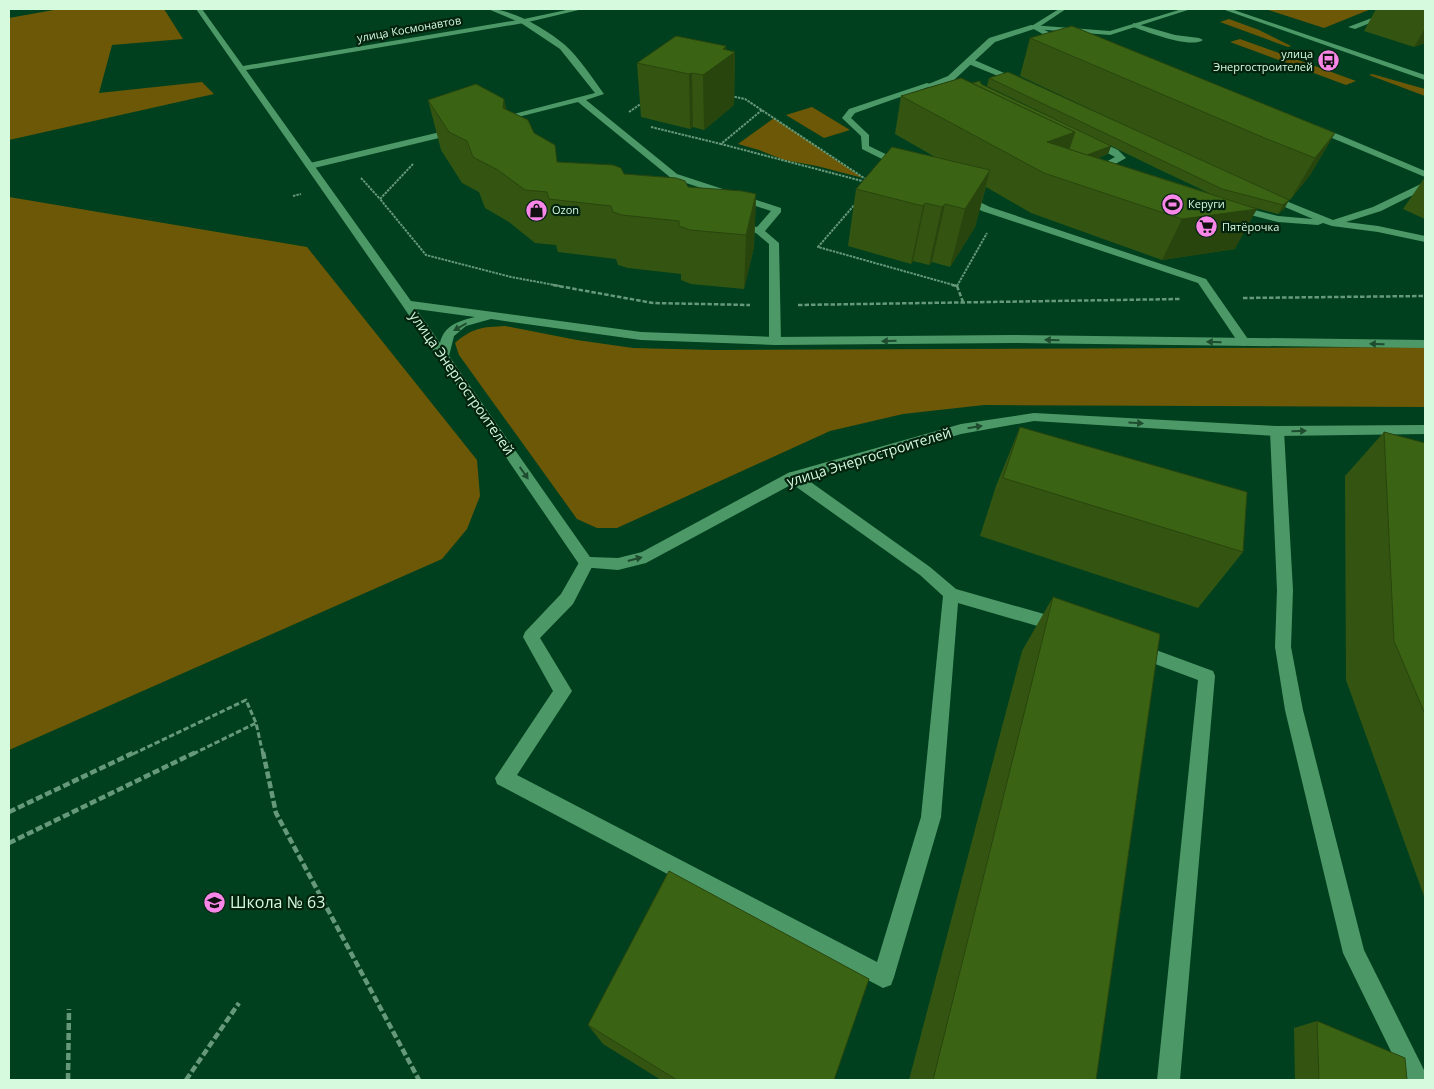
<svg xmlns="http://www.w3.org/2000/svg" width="1434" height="1089" font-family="'Open Sans',sans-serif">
<rect width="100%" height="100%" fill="#00401e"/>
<g fill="#6c5806">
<path d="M59 9H164L183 39 112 45 99 93 202 82 214 94 9 140V18Z"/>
<path d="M1265 9H1371L1324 28Z"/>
<path d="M1229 19 1259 30 1291 46 1288 47 1220 22Z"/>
<path d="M1240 39 1356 81 1346 85 1230 42Z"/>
<path d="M1372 74 1425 89V96L1369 75Z"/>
<path d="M812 107 850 130 824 138 786 115Z"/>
<path d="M774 118 863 178 817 166 784 160 759 150 738 144Z"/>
<path d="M9 197 307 247 477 460 480 496 467 529 442 559 9 750Z"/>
<path d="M505 326 577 340 633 348 715 350 1425 347V407L984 405 903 414 830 431 617 528H597L577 519 459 355 455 343C472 328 482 327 505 326Z"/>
</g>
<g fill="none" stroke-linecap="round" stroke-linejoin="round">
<g stroke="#66997a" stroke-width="2" stroke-dasharray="2.5 1" stroke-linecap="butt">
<path d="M731 96 745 99 867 180"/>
<path d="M762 110 721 144 866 182"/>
<path d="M629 112 642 103"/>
<path d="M651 127 721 144"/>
<path d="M413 164 380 199 426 255 511 277 560 286"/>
<path d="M361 178 380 199"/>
<path d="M293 196 301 194"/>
<path d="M856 203 818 247 957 286"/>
<path d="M957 286 987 233"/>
</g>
<g stroke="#66997a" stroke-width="2.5" stroke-dasharray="4.5 2" stroke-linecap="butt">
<path d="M553 285 653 303 750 305"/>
<path d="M952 285 957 286"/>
<path d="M957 286 963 302"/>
<path d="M1243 298 1425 296"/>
<path d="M798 305 1180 299"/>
</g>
<g stroke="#66997a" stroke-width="3" stroke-dasharray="5.5 2.5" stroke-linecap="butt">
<path d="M133 754 246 700 256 723 263 754"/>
<path d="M193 754 256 723"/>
</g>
<g stroke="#66997a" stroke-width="4.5" stroke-dasharray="7 3" stroke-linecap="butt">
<path d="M263 752 276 813 419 1080"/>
<path d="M9 812 135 752"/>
<path d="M9 843 196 752"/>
<path d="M68 1080 69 1009"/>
<path d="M186 1080 239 1003"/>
</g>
<g fill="#4d9867" fill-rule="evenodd">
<path d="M488 9C513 9 546 29 565 45 578 56 593 79 604 94L586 100 677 174 781 208V212L765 231 779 243 781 341 779 344H771L769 341V244L756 233 731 228 730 226 735 223 757 227 771 211 671 178 578 102 498 122V118L595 93 560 49 521 23Z"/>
<path d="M1059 9H1066L1039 27 1064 40V44H1061L1030 27Z"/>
<path d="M1396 9H1405L1355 29 1348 27Z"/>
<path d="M1133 23 1175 35 1199 38 1203 40C1190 49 1148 32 1133 27Z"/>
<path d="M966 59H972L1025 82 1018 84 966 63Z"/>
<path d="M927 83 934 85 855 113 851 118 869 135V146L904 163V167H898L862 149 861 136 842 118 849 109Z"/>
<path d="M1316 125 1425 171V177L1313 130V126Z"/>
<path d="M457 128 460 129V133L310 169 305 166 310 163Z"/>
<path d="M1092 138 1118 150 1126 158 1099 173H1093V169L1115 157 1089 143V139Z"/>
<path d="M1425 182V189L1381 211 1346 222 1378 226 1425 236V242L1378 232 1332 226 1323 223 1318 225 1278 222 1231 210 1230 208 1235 205 1278 216 1313 219 1266 199 1264 197 1269 194 1333 220 1373 207Z"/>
<path d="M963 194 990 207 1206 279 1250 342 1244 346 1240 345 1198 283 982 211 960 199 958 197Z"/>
<path d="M1277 426 1282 428 1284 431 1293 590 1291 647 1303 710 1364 950 1425 1072V1080H1405L1343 953 1285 710 1275 647 1277 590 1270 431 1272 428Z"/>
<path d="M793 472 798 473 930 567 956 589 1058 618 1064 620 1066 625 1064 630 1058 632 958 603 941 817 894 977 891 985 883 988 497 784 495 778 553 691 523 637 525 632 561 594 581 559 586 557 591 559 594 563 573 604 540 638 572 691 517 775 877 962 921 817 943 596 920 575 788 481 786 477 788 473Z"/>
<path d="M1137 643 1213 671 1215 676 1180 1080H1157L1198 680 1131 655 1129 650 1131 645Z"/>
</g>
<g fill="#4d9867" fill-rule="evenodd">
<path d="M196 9H202L243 66 524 19 571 9H583L524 23 246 70 411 301 641 332 775 337 1013 335 1425 340V348L1013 343 775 345 641 340 491 319 466 326 454 336 449 356 590 557 618 558 642 552 788 473 961 424 1034 413 1277 426 1425 425V434L1277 436 1034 421 961 434 798 481 646 563 618 570 581 567 402 305ZM416 309 475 317C459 321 444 325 440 343Z"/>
<path d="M1182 9H1191L1110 35 1034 29 995 42 954 80 930 87 926 85 948 76 989 38 1031 25 1110 31Z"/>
</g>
<path fill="#4d9867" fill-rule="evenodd" d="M1222 9H1231L1425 75V80Z"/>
</g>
<g fill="#351" fill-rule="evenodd">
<path d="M1376 9H1425V43L1414 47 1364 31Z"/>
<path d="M1030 38 1335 133 1310 175 1290 200 1285 198 1289 200 1284 209 1278 214 1248 206 1235 249 1162 260 1031 213 986 187 975 227 950 267 932 262 929 265 913 261 911 264 848 246 856 189 935 157 895 134 901 96 972 83 1055 119 987 86 989 78 1143 134 1020 76ZM1111 146 1154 167 1209 193 1098 158 1108 154Z"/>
<path d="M726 46V50L735 52 734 105 704 130 693 127 690 129 641 117 637 63Z"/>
<path d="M504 99 506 109 534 133 558 162 688 187 756 194 754 247 744 289 691 284 681 280V274L628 268 618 265 616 259 558 252 556 245 535 243 509 222 485 208 479 192 462 183 441 150 428 100Z"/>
<path d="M1425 177V219L1403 209Z"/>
<path d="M1020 427 1243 552 1198 608 980 536 996 486Z"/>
<path d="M1384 432 1425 443V899L1346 680 1345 476Z"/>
<path d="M1053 597 1096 1080H909L1022 651Z"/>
<path d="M1317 1021 1407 1080H1295L1294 1028Z"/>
<path d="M588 1025 834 1080H661L603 1044Z"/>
</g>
<g fill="#29450e">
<path d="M1425 28V43L1414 47Z"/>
<path d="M726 46V58L735 52 734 105 704 130 703 75 723 49Z"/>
<path d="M692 73 693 127 690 129 689 74Z"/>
<path d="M504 99 514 148 503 108Z"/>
<path d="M1075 132 1062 171 1047 142Z"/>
<path d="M1335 133 1310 175 1290 200 1315 158Z"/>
<path d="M1111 146 1108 154 1075 166 1078 158Z"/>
<path d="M990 170 975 227 950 267 965 209Z"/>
<path d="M756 194 754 247 744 289 746 235Z"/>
<path d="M1289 200 1284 209 1278 214 1283 205Z"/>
<path d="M925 203 913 261 911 264 923 206Z"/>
<path d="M945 204 932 262 929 265 942 207Z"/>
<path d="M1257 209 1235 249 1162 260 1182 219Z"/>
</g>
<g fill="#3b6314" stroke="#29450e">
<path d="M1072 26 1335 133 1315 158 1267 139 1030 38Z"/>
<path d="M676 36 726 46 723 49 735 52 703 75 692 73 689 74 637 63Z"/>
<path d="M1008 72 1289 200 1283 205 1222 189 989 78Z"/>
<path d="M961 78 1075 132 1047 142 1257 209 1182 219 1044 173 901 96Z"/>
<path d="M980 81 981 84 1111 146 1087 155 1069 149 1075 132 972 83Z"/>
<path d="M476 84 504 99 503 108 528 120 534 133 555 145 557 162 613 165 621 168 624 174 676 178 685 181 688 187 742 191 756 194 746 235 690 230 679 226V221L622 215 613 212 611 206 549 199 547 192 525 190 498 170 473 157 467 141 449 132 428 100Z"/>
<path d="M892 147 990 170 965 209 945 204 942 207 925 203 923 206 856 189Z"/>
<path d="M1020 427 1247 492 1243 552 1003 478Z"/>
<path d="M1384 432 1425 443V714L1394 641Z"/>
<path d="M1053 597 1160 634 1096 1080H933Z"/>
<path d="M669 871 869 979 834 1080H677L588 1025Z"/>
<path d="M1317 1021 1405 1058 1407 1080H1319Z"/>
</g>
<defs><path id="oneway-solid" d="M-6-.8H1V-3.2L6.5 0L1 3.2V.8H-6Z" transform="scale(1.25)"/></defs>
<g fill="#1d4c2e">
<use href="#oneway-solid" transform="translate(460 327) rotate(150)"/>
<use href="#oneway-solid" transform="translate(1052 340) rotate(-179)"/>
<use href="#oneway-solid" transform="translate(889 341) rotate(179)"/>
<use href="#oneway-solid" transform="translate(1214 342) rotate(-179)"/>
<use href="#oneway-solid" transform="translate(1377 344) rotate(-179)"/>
<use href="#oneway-solid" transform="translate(1136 423) rotate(3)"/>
<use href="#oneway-solid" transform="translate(975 427) rotate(-9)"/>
<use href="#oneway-solid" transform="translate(1299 431) rotate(-1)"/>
<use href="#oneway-solid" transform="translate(524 473) rotate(55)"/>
<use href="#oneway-solid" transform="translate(635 559) rotate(-15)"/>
</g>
<defs>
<symbol id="bus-disc" viewBox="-11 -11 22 22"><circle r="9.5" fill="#f987e8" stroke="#03230f"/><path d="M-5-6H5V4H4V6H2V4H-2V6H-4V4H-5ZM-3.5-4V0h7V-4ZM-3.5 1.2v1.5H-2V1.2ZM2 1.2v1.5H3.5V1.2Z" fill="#111"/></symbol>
<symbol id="stadium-disc" viewBox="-11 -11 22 22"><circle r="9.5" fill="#f987e8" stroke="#03230f"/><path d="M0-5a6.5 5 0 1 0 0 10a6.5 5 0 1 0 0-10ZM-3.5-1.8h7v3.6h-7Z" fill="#111"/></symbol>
<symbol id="shop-disc" viewBox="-11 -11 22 22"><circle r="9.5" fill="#f987e8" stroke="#03230f"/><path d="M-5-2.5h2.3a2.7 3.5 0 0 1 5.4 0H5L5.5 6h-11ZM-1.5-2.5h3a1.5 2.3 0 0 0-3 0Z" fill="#111"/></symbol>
<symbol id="supermarket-disc" viewBox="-11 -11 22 22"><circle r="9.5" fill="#f987e8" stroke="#03230f"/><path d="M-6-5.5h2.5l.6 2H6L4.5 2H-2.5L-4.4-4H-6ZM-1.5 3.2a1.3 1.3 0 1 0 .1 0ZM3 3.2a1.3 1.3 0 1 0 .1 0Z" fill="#111"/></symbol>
<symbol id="school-disc" viewBox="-11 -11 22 22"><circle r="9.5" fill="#f987e8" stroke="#03230f"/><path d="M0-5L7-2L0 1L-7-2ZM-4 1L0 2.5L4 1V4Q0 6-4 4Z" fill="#111"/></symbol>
</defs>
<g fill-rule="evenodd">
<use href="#bus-disc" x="1316" y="48" width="25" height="25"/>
<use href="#stadium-disc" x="1160" y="192" width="25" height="25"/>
<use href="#shop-disc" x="524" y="198" width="25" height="25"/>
<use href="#supermarket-disc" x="1194" y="214" width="25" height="25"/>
<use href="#school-disc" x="202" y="890" width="25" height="25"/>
</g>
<g text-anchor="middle" stroke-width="4.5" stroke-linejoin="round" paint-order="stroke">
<g font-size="11" fill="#d5fade" stroke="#03230f">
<text transform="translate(409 29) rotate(-10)" y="4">улица Космонавтов</text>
</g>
<g font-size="11" fill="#d5fade" stroke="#03230f" text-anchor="start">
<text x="1313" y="58" text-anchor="end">улица<tspan x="1313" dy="13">Энергостроителей</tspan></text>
<text x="1188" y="208">Керуги</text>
<text x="552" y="214">Ozon</text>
<text x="1222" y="231">Пятёрочка</text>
</g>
<g font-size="14" fill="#d5fade" stroke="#03230f">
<text transform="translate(462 383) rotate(55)" y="5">улица Энергостроителей</text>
<text transform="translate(869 457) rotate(-17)" y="5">улица Энергостроителей</text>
</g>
<g font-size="16" fill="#d5fade" stroke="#03230f" text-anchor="start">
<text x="230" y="908">Школа № 63</text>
</g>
</g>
<rect width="1434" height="1089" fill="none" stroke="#d5fade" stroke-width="20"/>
</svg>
